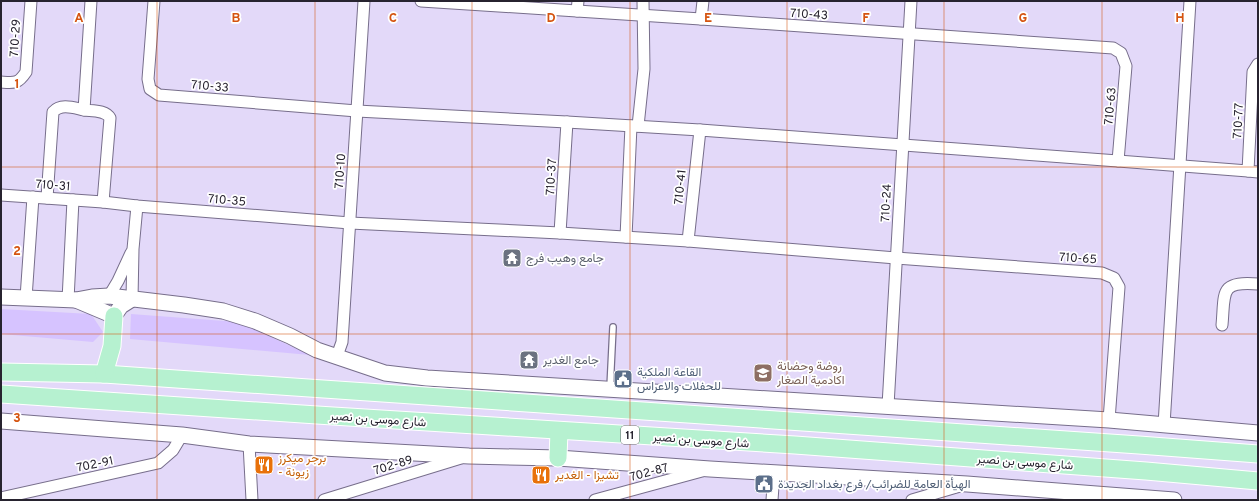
<svg xmlns="http://www.w3.org/2000/svg" width="1259" height="501" font-family="Overpass,Vazirmatn,sans-serif">
<rect width="100%" height="100%" fill="#e3d9f9"/>
<g fill="#d6c3ff">
<path d="M1 309 91 314 103 332 93 342 1 334Z"/>
<path d="M131 314 238 322 310 355 130 339Z"/>
</g>
<g fill="none" stroke-linecap="round" stroke-linejoin="round">
<defs>
<path id="lane" d="M610 388 613 327"/>
<g id="street">
<path d="M91 1 84 110C93 111 106 110 110 118L103 202"/>
<path d="M421 1 577 11 578 1"/>
<path d="M703 1 701 19 1113 48 1121 53 1126 66 1118 161 700 130 688 241 896 258 1102 273 1114 278 1119 287 1109 420"/>
<path d="M577 11 701 19"/>
<path d="M1258 64 1253 72 1248 171 1258 172"/>
<path d="M1 82C15 83 18 84 26 72L31 1"/>
<path d="M567 122 700 130"/>
<path d="M638 126 644 69 643 1"/>
<path d="M1118 161 1248 171"/>
<path d="M1 195 103 202 137 206 350 223 560 233 567 122 357 111 159 95 150 89 148 79 154 1"/>
<path d="M47 198 53 112C61 103 74 108 84 110"/>
<path d="M560 233 688 241"/>
<path d="M626 237 631 126"/>
<path d="M109 296 118 281 131 253"/>
<path d="M26 298 33 197"/>
<path d="M132 299 133 249 137 206"/>
<path d="M68 300 73 200"/>
<path d="M1222 325C1225 292 1219 281 1258 284"/>
<path d="M337 356 342 342 364 1"/>
<path d="M888 406 911 1"/>
<path d="M1164 425 1190 1"/>
<path d="M249 444 252 500"/>
<path d="M1 498 158 463 173 450 182 435"/>
<path d="M324 500 461 458"/>
<path d="M595 500 702 471"/>
<path d="M772 500 774 473"/>
<path d="M912 500 960 486"/>
</g>
<g id="secondary">
<path d="M1 297 76 300 92 297 109 296 184 305 223 311 255 321 290 336 317 350 385 373 427 378 1109 420 1258 433"/>
<path d="M76 300 114 316 121 306 132 299"/>
<path d="M1 421 182 435 249 444 469 456 558 458 710 469 967 484 1174 500"/>
</g>
<g id="primary">
<path d="M1 372 104 374 1139 445 1258 454"/>
<path d="M104 374 112 346 114 316"/>
<path d="M1 394 317 415 795 445 1146 471 1258 481"/>
<path d="M558 458 559 431"/>
</g>
</defs>
<use href="#lane" stroke="#776e8b" stroke-width="8"/>
<use href="#street" stroke="#776e8b" stroke-width="13"/>
<use href="#secondary" stroke="#776e8b" stroke-width="17"/>
<use href="#primary" stroke="#fff" stroke-width="19"/>
<use href="#lane" stroke="#fff" stroke-width="5.5"/>
<use href="#street" stroke="#fff" stroke-width="11"/>
<use href="#secondary" stroke="#fff" stroke-width="15"/>
<use href="#primary" stroke="#b6f1d0" stroke-width="17"/>
</g>
<path fill="none" stroke="#d55410" stroke-width="1" stroke-opacity="0.55" d="M157 1V500M315 1V500M472 1V500M630 1V500M787 1V500M944 1V500M1102 1V500M1 167H1258M1 334H1258"/>
<defs>
<symbol id="temple-square" viewBox="-11 -11 22 22"><rect x="-9" y="-9" width="18" height="18" rx="4" fill="#6b7280" stroke="#fff"/><path d="M0-6L5-2H3V0L6.5 2.5H4V6H1.5V3h-3V6H-4V2.5H-6.5L-3 0V-2H-5Z" fill="#fff"/></symbol>
<symbol id="school-square" viewBox="-11 -11 22 22"><rect x="-9" y="-9" width="18" height="18" rx="4" fill="#8d6e63" stroke="#fff"/><path d="M0-5L7-2L0 1L-7-2ZM-4 1L0 2.5L4 1V4Q0 6-4 4Z" fill="#fff"/></symbol>
<symbol id="civic-square" viewBox="-11 -11 22 22"><rect x="-9" y="-9" width="18" height="18" rx="4" fill="#5c6f8a" stroke="#fff"/><path d="M-.6-6.5H3V-4.5H.6V-3L4-1V1h2V6H-6V1h2V-1L-.6-3ZM-1.2 2.5V6h2.4V2.5Z" fill="#fff"/></symbol>
<symbol id="restaurant-square" viewBox="-11 -11 22 22"><rect x="-9" y="-9" width="18" height="18" rx="4" fill="#e8710a" stroke="#fff"/><path d="M-5-6h1v4h1v-4h1v4h1v-4h1v5L-1.5 .5V6h-2V.5L-5-1ZM5-6V6H3V1.5H1.5Q1.5-4 5-6Z" fill="#fff"/></symbol>
</defs>
<g fill-rule="evenodd">
<use href="#temple-square" x="501" y="247" width="22" height="22"/>
<use href="#temple-square" x="518" y="349" width="22" height="22"/>
<use href="#school-square" x="752" y="362" width="22" height="22"/>
<use href="#civic-square" x="612" y="368" width="22" height="22"/>
<use href="#restaurant-square" x="253" y="454" width="22" height="22"/>
<use href="#restaurant-square" x="530" y="464" width="22" height="22"/>
<use href="#civic-square" x="753" y="473" width="22" height="22"/>
</g>
<g text-anchor="middle" stroke-width="3.5" stroke-linejoin="round" paint-order="stroke">
<rect fill="#fff" stroke="#68656d" stroke-width="1" x="621" y="426" width="18" height="18" rx="3"/>
<g font-size="11" font-weight="bold" fill="#27232f">
<text x="630" y="439">11</text>
</g>
<g font-size="12" fill="#27232f" stroke="#fff">
<text transform="translate(809 14) rotate(4)" y="4">710-43</text>
<text transform="translate(15 38) rotate(-86)" y="4">710-29</text>
<text transform="translate(210 86) rotate(5)" y="4">710-33</text>
<text transform="translate(1110 106) rotate(-85)" y="4">710-63</text>
<text transform="translate(1238 121) rotate(-87)" y="4">710-77</text>
<text transform="translate(340 171) rotate(-86)" y="4">710-10</text>
<text transform="translate(551 177) rotate(-87)" y="4">710-37</text>
<text transform="translate(53 185) rotate(4)" y="4">710-31</text>
<text transform="translate(680 187) rotate(-84)" y="4">710-41</text>
<text transform="translate(227 200) rotate(5)" y="4">710-35</text>
<text transform="translate(886 203) rotate(-87)" y="4">710-24</text>
<text transform="translate(1078 258) rotate(4)" y="4">710-65</text>
<text transform="translate(378 419) rotate(4)" y="4">شارع موسى بن نصير</text>
<text transform="translate(701 440) rotate(4)" y="4">شارع موسى بن نصير</text>
<text transform="translate(1025 462) rotate(4)" y="4">شارع موسى بن نصير</text>
<text transform="translate(95 464) rotate(-12)" y="4">702-91</text>
<text transform="translate(393 465) rotate(-17)" y="4">702-89</text>
<text transform="translate(649 472) rotate(-15)" y="4">702-87</text>
</g>
<g font-size="12" fill="#5b616d" stroke="#fff" text-anchor="start">
<text x="526" y="262">جامع وهيب فرج</text>
<text x="543" y="364">جامع الغدير</text>
</g>
<g font-size="12" fill="#785e54" stroke="#fff" text-anchor="start">
<text x="777" y="370">روضة وحضانة<tspan x="777" dy="14">اكادمية الصغار</tspan></text>
</g>
<g font-size="12" fill="#4e5e75" stroke="#fff" text-anchor="start">
<text x="637" y="376">القاعة الملكية<tspan x="637" dy="14">للحفلات والاعراس</tspan></text>
<text x="778" y="488">الهيأة العامة للضرائب/ فرع بغداد الجديدة</text>
</g>
<g font-size="12" fill="#c56008" stroke="#fff" text-anchor="start">
<text x="278" y="462">برجر ميكرز<tspan x="278" dy="14">- زيونة</tspan></text>
<text x="555" y="479">تشيزا - الغدير</text>
</g>
</g>
<g font-size="13" text-anchor="middle" font-weight="bold" fill="#d55410" stroke="#fff" stroke-width="3.5" stroke-linejoin="round" paint-order="stroke">
<text x="79" y="22">A</text>
<text x="236" y="22">B</text>
<text x="393" y="22">C</text>
<text x="551" y="22">D</text>
<text x="708" y="22">E</text>
<text x="866" y="22">F</text>
<text x="1023" y="22">G</text>
<text x="1180" y="22">H</text>
<text x="17" y="88">1</text>
<text x="17" y="255">2</text>
<text x="17" y="422">3</text>
</g>
<rect width="1259" height="501" fill="none" stroke="#27232f" stroke-width="4"/>
</svg>
